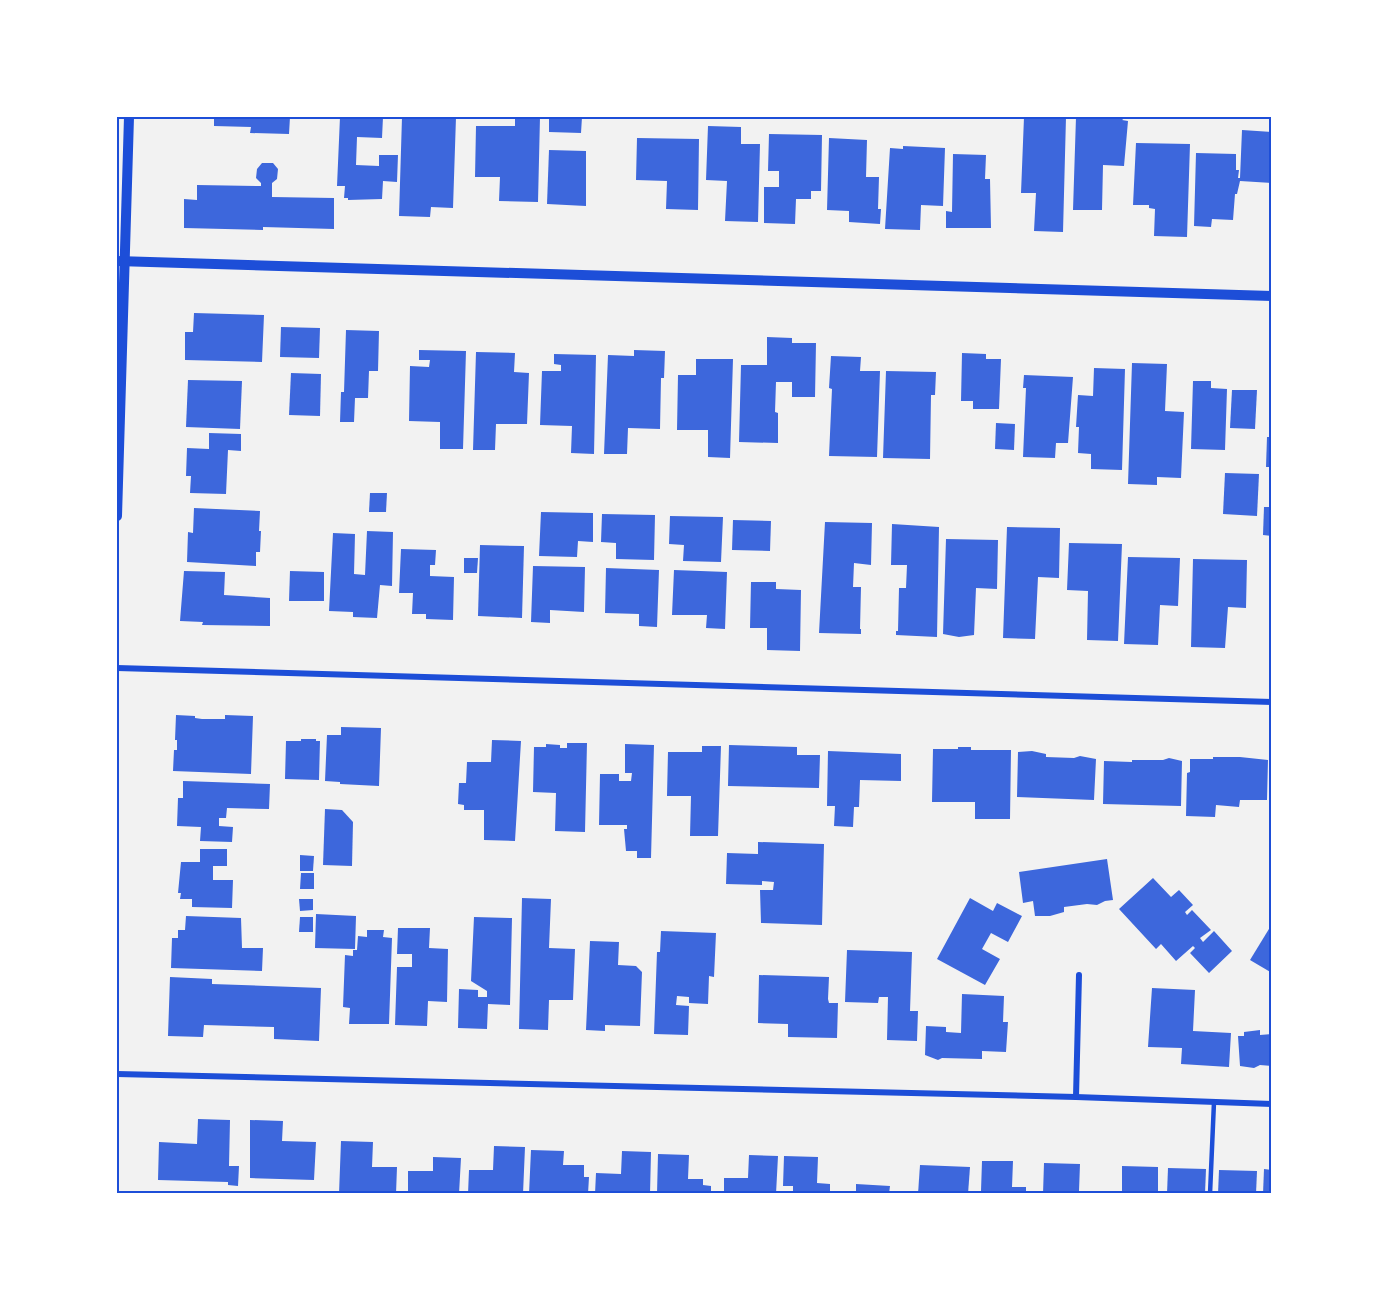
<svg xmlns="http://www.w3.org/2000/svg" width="1389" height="1311" font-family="Overpass,sans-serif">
<rect width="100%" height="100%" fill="#f2f2f2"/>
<g fill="#3d67dc">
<path d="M214 117H290L289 134 250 133 251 127 214 126Z"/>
<path d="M340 117H383L382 138 357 137 356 165 379 166V155H398L397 182 383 181 382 199 348 200V198H344L345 186H337Z"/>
<path d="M402 117H456L453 208 431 207 430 217 399 216Z"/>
<path d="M515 117H540L538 202 499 201 500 177H475L476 126H515Z"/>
<path d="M549 117H582L581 133 549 132Z"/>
<path d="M1024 117H1066L1063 232 1034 231 1036 193H1021Z"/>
<path d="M1076 117H1126L1122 120 1128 121 1124 166 1103 165 1102 210H1073Z"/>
<path d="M708 126 741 127V144H760L758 222 725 221 727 181 706 180Z"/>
<path d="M1242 130 1272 132V183L1240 181 1237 194H1235L1233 220 1212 219 1211 227 1194 226 1196 153 1236 154V170H1239L1238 178H1240Z"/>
<path d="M769 134 822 135 821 191H811V199H796L795 224 764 223V187H779V171H768Z"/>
<path d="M637 138 699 139 698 210 666 209 667 181 636 180Z"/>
<path d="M829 138 867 140 866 177H879L878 209H881L880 224 849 222V211L827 210Z"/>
<path d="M1136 143 1190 144 1187 237 1154 236 1155 209 1149 208V205H1133Z"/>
<path d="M903 146 945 148 943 206 921 205 920 230 885 229 890 148 903 149Z"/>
<path d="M549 150 586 151V206L547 204Z"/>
<path d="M953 154 986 155 985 179H990L991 228H946V211L952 212Z"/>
<path d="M262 163H273L278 169 277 179 272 183V197L334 198V229L263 227V230L184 228V199L197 200V185L261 186V183L256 178 257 169Z"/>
<path d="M194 313 264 315 262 362 185 360V332H193Z"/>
<path d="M281 327 320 328 319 358 280 357Z"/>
<path d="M346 330 379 331 378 371H369L368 398H355L354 422H340L341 392H344Z"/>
<path d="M767 337 792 338V343H816L815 397H792V382H776L775 412 778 413V443L739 442 741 365H767Z"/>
<path d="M419 350 466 351 463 449H440V422L409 421 410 366 429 367 430 360H419Z"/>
<path d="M634 350 665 351 664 378H661L660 429 628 428 627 454H604L608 355 634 356Z"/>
<path d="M476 352 515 353 514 372 529 373 527 424H496L495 450H473Z"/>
<path d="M962 353 986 354V359H1001L999 409H973V401H961Z"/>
<path d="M554 354 596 355 594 454 571 453 572 426 540 425 542 371H561V365L554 364Z"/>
<path d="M831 356 861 357 860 371H880L877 457 829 456 832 389 829 388Z"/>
<path d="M696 359H733L730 458 708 457V430H677L678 375H696Z"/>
<path d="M1132 363 1167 364 1165 411 1184 412 1181 478 1157 477V485L1128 484Z"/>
<path d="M1094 368 1125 369 1122 470 1091 469V454L1078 453 1079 427H1076L1078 395 1093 396Z"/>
<path d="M886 371 936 372 935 395H931L930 459 883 458Z"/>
<path d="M291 373 321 374 320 416 289 415Z"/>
<path d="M1024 375 1073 377 1068 443H1056L1055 458 1023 457 1026 388H1023Z"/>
<path d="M188 380 242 381 240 429 186 427Z"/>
<path d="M1193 381H1211V388L1227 389 1225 450 1191 449Z"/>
<path d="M1232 390H1257L1255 429 1230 428Z"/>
<path d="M996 423 1015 424 1014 450 995 449Z"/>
<path d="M209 433 241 434V451L228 450 226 494 190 493 191 476H186L187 448 209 449Z"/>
<path d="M1267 437H1272V467H1266Z"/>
<path d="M1225 473 1259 474 1257 516 1223 514Z"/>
<path d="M370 493H387L386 512H369Z"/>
<path d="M1264 507H1272V536L1263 535Z"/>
<path d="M194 508 260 511 259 531H261L260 552H256V566L187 562 188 532 193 533Z"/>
<path d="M541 512 593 513V542L578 541 577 557 539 556Z"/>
<path d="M602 514 655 515 654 560 616 559V543L601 542Z"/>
<path d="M670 516 723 517 721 562 683 561 684 545 669 544Z"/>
<path d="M733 520 771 521 770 551 732 550Z"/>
<path d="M825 522 872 523 871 565 854 563 853 587H861L860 629H861V634L819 633Z"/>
<path d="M892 524 939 527 937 637 896 635V631H898L899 588H906L907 565H891Z"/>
<path d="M1007 527 1060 528 1059 578 1038 577 1035 639 1003 638Z"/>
<path d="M367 531 393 532 392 586 380 585 377 618 353 617V612L329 611 333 533 355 534 354 574 365 575Z"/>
<path d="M946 539 998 540 997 589 976 588 974 635 959 637 943 634Z"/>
<path d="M1069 543 1122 544 1118 641 1087 640 1088 591 1067 590Z"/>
<path d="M480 545 524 546 522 618 478 616Z"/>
<path d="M401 549 436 550 435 565H430V576L454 577 453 620 426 619V614H412L413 593H399Z"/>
<path d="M1128 557 1180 558 1178 606 1160 605 1158 645 1124 644Z"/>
<path d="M464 558H478L477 573H464Z"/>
<path d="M1193 559 1247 560 1246 608 1228 607 1225 648 1191 647Z"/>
<path d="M533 566 585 567 584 612 550 610V623L531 622Z"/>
<path d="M606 568 659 570 657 627 639 626V614L605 613Z"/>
<path d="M674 570 727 572 725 629 706 628 707 615H672Z"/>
<path d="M184 571 225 572 224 595 270 598V626L202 625 203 622 180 621Z"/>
<path d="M290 571 324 572V601H289Z"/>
<path d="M751 582H776V589L801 590 800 651 767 650V628H750Z"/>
<path d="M176 715 195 716V718L202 719H225V715L253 716 251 774 173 771 174 750H177V740H175Z"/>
<path d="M341 727 381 728 379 786 340 784V782L325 781 327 735H341Z"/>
<path d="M301 739H316V741H320L319 780 285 779 286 741H301Z"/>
<path d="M492 740 521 741 515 841 484 840V810H464V805L458 804 459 783H466L467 762H491Z"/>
<path d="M567 743H587L585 832 555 831 556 793 533 792 534 747H546V744L560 745V748H567Z"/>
<path d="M625 744 654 745 651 858H637V851H626L624 829H627V825H599L600 774H619V781H631L632 773H625Z"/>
<path d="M729 745 797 747V755H820L819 788 728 786Z"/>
<path d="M702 746H721L718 836H690L691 796H667L668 752H702Z"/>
<path d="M958 747H971V750H1011L1010 819H975V802H932L933 749H958Z"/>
<path d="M828 751 901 754V781L860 780 859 807H854L853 827 834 826 835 806H827Z"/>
<path d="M1032 751 1046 754V757L1074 758 1080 756 1096 759 1094 800 1017 797 1018 752Z"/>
<path d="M1213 757H1240L1268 760 1267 800H1240L1239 807 1216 805 1215 817 1186 816 1187 773 1190 772V759H1213Z"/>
<path d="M1169 758 1182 761 1181 806 1103 804 1104 761 1132 762V760H1163Z"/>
<path d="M183 781 270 784 269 809 227 808 226 818H219V826L233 827 232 842 200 841 201 827 177 826 178 798H183Z"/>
<path d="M325 809 342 810 353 822 352 866 323 865Z"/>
<path d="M758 842 824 844 822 925 761 923 760 890H773L774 882 762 881V885L726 884 727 853 758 854Z"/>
<path d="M200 849H227V866H213V880H233L232 908 192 907V899H180L181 893H178L181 862H200Z"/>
<path d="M300 855 314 856 313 871H300Z"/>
<path d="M1107 859 1113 900 1105 901 1097 905 1087 904 1064 907V912L1050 916H1035L1033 901 1023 903 1019 872Z"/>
<path d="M301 873H314V889H300Z"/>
<path d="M1153 878 1171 897 1179 890 1193 905 1185 912 1187 915 1192 910 1211 930 1200 938 1203 942 1214 931 1232 951 1209 973 1190 953 1195 948 1193 946 1176 961 1161 944 1156 949 1119 909Z"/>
<path d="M522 898 551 899 549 948 575 949 573 1000H549L548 1030 519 1029Z"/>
<path d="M970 898 993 911 997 903 1022 916 1008 942 991 933 982 949 1000 959 985 985 937 959Z"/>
<path d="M299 899H313V910L300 911Z"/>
<path d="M316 914 356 916 355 949 315 948Z"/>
<path d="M186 916 241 918 242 948H263L262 971 171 968 172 938H178V930H185Z"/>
<path d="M300 917H313V932H299Z"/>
<path d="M474 917 512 918 510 1005 488 1004 487 1029 458 1028 459 989 478 990V997H487V991L471 981Z"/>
<path d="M1272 924V973L1250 960Z"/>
<path d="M398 928H430L429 948 448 949 447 1002 428 1001 427 1026 395 1025 397 967H412V954H397Z"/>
<path d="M367 930H384L383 937 392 938 389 1024H349L350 1008 343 1007 345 955 353 956V950H357L358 936 367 937Z"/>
<path d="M661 931 716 933 714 977 709 976 708 1004 689 1003V997L677 996 676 1005 689 1006 688 1035 654 1034 657 952H660Z"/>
<path d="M590 941 619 942 618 965 636 966 642 972 640 1026 605 1025V1031L586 1030Z"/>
<path d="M847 950 912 952 910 1011H918L917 1041 887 1040 888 997H879L878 1003 845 1002Z"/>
<path d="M759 975 829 977 828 999 829 1003H838L837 1038 788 1037V1024L758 1023Z"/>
<path d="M170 977 212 979V984L321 988 319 1041 274 1039V1027L204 1025 203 1037 168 1036Z"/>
<path d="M1152 988 1195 990 1193 1031 1231 1033 1229 1067 1181 1064 1182 1048 1148 1047Z"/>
<path d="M962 994 1004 996 1003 1022H1008L1006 1052 982 1051V1059L942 1058 938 1060 925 1055 926 1026 946 1027V1032L961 1033Z"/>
<path d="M1260 1030V1035L1272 1034V1066L1260 1065 1254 1068 1240 1066 1238 1036H1244V1032Z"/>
<path d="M198 1119 230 1120 229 1166H239L238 1186 228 1185V1182L158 1180 159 1142 197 1144Z"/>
<path d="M250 1120 283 1121 282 1141 316 1142 314 1180 250 1178Z"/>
<path d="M341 1141 373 1142 372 1167H397L396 1194H339Z"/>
<path d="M494 1146 525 1147 523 1194H468L469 1170H493Z"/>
<path d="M531 1150 564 1151 563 1165H584V1177H589L588 1194H529Z"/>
<path d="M622 1151 651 1152 650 1194H595L596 1173 621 1174Z"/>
<path d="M658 1154 689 1155 688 1179H703V1185L711 1186V1194H657Z"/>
<path d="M749 1155 778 1156 776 1194H724V1178H748Z"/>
<path d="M784 1156 818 1157 817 1183 830 1184V1194H793V1186H783Z"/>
<path d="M433 1157 461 1158 459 1194H408V1171H433Z"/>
<path d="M982 1161H1013L1012 1187H1026V1194H988V1192L981 1191Z"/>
<path d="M1044 1163 1080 1164 1079 1191H1088V1194H1043Z"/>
<path d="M920 1165 970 1167 968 1194H918Z"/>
<path d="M1122 1166 1158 1167V1194H1112V1191H1122Z"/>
<path d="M1168 1168 1206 1169 1205 1194H1167Z"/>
<path d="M1264 1169 1272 1170V1194H1263Z"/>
<path d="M1219 1170 1257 1171 1256 1194H1218Z"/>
<path d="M856 1184 890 1186 889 1194H856Z"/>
</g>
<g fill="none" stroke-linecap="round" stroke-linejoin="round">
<path stroke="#1d4ed8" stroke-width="4.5" d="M1210 1194 1214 1102"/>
<g stroke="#1d4ed8" stroke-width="6">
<path d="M117 668 1272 702"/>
<path d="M117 1074 1076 1097 1272 1104"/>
<path d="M1076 1097 1079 975"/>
</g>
<g stroke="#1d4ed8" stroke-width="10">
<path d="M117 261 1272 296"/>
<path d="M117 516 129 117"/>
</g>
</g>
<rect width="1389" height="1311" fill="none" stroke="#ffffff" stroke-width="237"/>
<rect x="118" y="118" width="1152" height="1074" fill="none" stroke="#1d4ed8" stroke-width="2"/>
</svg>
